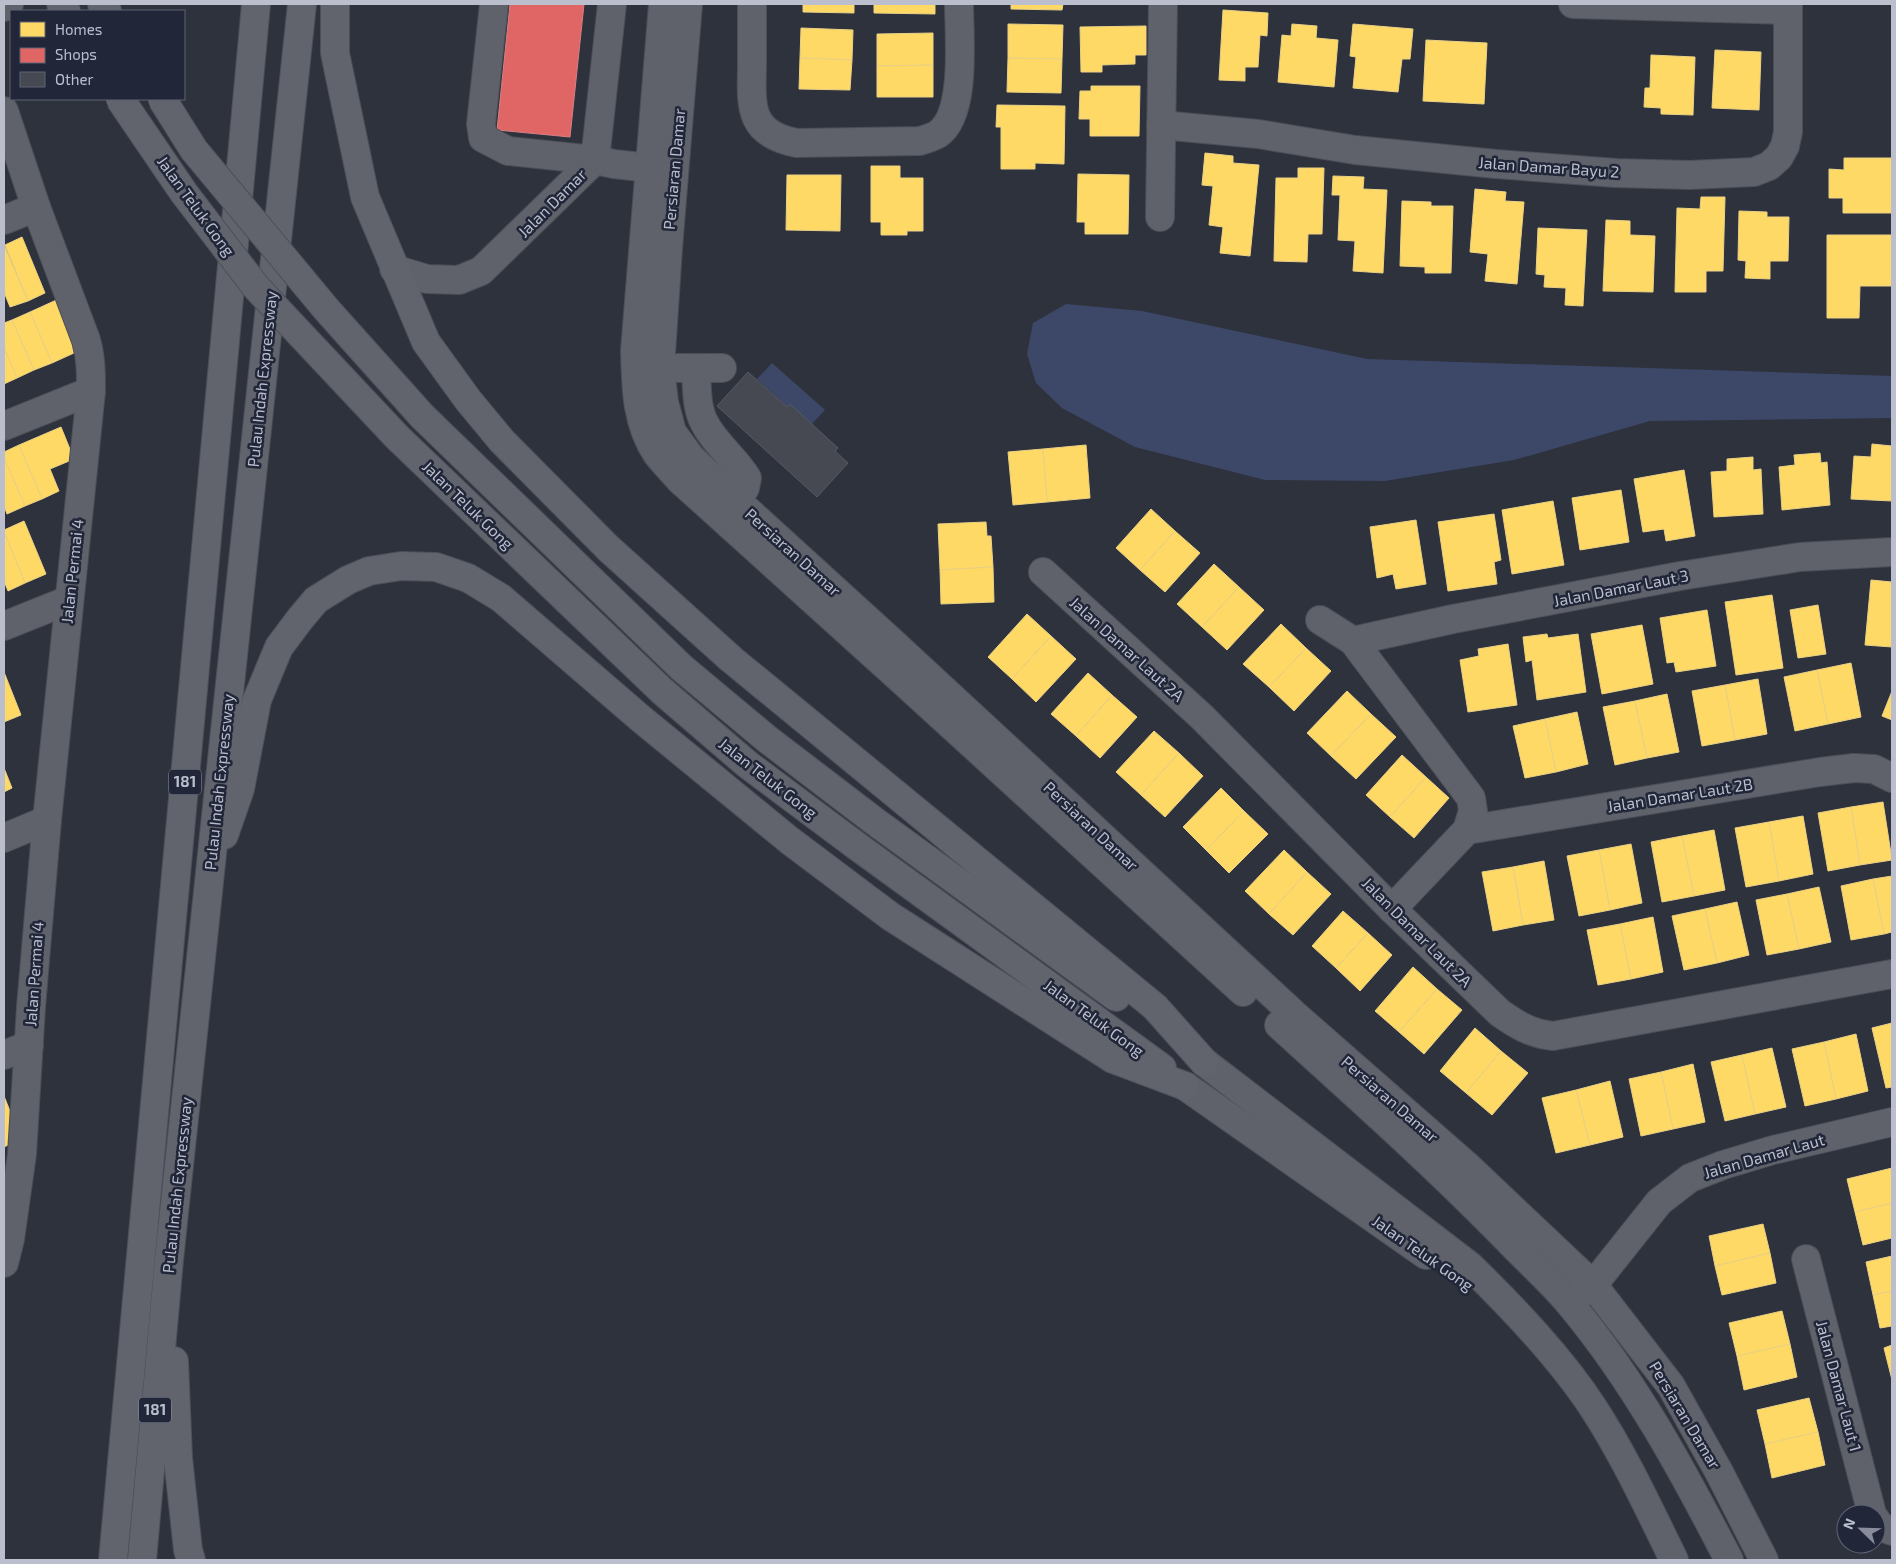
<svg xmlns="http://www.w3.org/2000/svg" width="1896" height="1564" font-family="'Exo 2',sans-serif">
<rect width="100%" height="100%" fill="#2e323d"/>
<g fill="#3d4868">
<path d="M1066 304 1142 311 1367 359 1892 376V418L1650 421 1514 460 1385 481 1265 480 1135 447 1062 408 1036 383 1027 354 1033 323Z"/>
<path d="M772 363 825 410 809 427 757 379Z"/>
</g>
<g fill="#ffd966" stroke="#ead185">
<path d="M803 4H854V13L803 12Z"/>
<path d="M874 4H935V14L874 13Z"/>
<path d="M1011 4H1063L1062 10 1011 9Z"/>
<path d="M1223 10 1268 13 1267 36 1260 35 1258 67H1245V81L1219 80Z"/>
<path d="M1008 24 1063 25 1062 59 1008 58Z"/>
<path d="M1292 24 1317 26 1316 38 1338 40 1334 87 1278 82 1282 35 1291 36Z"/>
<path d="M1353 24 1413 29 1410 59H1402L1398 92 1353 88 1356 57 1350 56Z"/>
<path d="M1146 26V55H1135V64L1102 65V72H1081L1080 27Z"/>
<path d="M801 28 853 30 852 60 800 58Z"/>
<path d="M933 33V65L877 66V34Z"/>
<path d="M1426 40 1487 43 1484 104 1423 101Z"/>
<path d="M1715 50 1761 52 1759 110 1712 108Z"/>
<path d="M1651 55 1695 57 1693 115 1661 114V108L1644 107 1645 88H1650Z"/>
<path d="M800 58 852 60 850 90 799 89Z"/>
<path d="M1008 58 1062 59 1061 93 1007 92Z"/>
<path d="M933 65V97H877V66Z"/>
<path d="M1091 86H1140L1139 136H1090V119H1079L1080 91H1091Z"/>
<path d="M997 105 1065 106 1064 164 1035 163V169H1001V127H996Z"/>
<path d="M1205 153 1233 156V163L1259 165 1250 256 1220 253 1223 227 1209 225 1213 186 1202 185Z"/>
<path d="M1844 158H1892V213H1843V198H1829V169L1844 170Z"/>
<path d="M871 166H900V178H923V231H907V235H881V222H871Z"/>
<path d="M1298 168H1324L1322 234H1308L1307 262 1274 261 1276 178H1298Z"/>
<path d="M1078 174 1129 175 1128 234H1085V222H1077Z"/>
<path d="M787 175H841L840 231 786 230Z"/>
<path d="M1333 176 1364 177 1363 189 1387 190 1383 273 1353 271 1355 241 1338 240 1340 195H1332Z"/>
<path d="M1475 189 1506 192 1505 201 1524 202 1517 284 1485 281 1488 254 1470 252Z"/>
<path d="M1701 197H1725L1723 271H1706V292H1675L1677 208 1700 209Z"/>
<path d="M1402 201 1431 202V206H1453L1451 273H1425V267L1400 266Z"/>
<path d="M1739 211 1767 212V217H1789L1788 261H1770V279L1745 278 1746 261 1738 260Z"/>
<path d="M1606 220 1630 221V235L1655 236 1653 292 1603 291Z"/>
<path d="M1538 228 1587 230 1583 306 1565 305 1566 288 1544 287 1545 275 1536 274Z"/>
<path d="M1827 235H1892V286H1860L1859 318H1827Z"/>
<path d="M22 237 45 293 28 301 5 245Z"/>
<path d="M4 245 28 301 10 307 4 292Z"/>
<path d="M63 297 85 348 52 363 30 312Z"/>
<path d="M30 312 52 363 34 370 12 320Z"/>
<path d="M12 320 34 370 17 378 4 348V323Z"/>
<path d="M4 348 17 378 4 384Z"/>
<path d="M61 427 74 459 50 469 59 491 42 499 19 445Z"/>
<path d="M1872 444 1892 446V501L1851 499 1854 456 1871 457Z"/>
<path d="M19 445 42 499 25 506 4 458V452Z"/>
<path d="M1086 445 1090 498 1047 502 1043 449Z"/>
<path d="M1043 449 1047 502 1013 505 1008 452Z"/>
<path d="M1820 453 1821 463 1827 462 1830 505 1782 510 1779 467 1795 465 1794 455Z"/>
<path d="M1753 457V470L1761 469 1763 514 1714 517 1711 472 1727 471V459Z"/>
<path d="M4 458 25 506 7 514 4 506Z"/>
<path d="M1684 470 1695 536 1666 541 1664 529 1643 532 1634 479Z"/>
<path d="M1621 490 1629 542 1580 550 1572 498Z"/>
<path d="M1553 501 1564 565 1512 574 1502 510Z"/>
<path d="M1151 509 1175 531 1140 570 1116 548Z"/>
<path d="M1494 514 1501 560 1494 562 1497 584 1448 591 1438 522Z"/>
<path d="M1416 520 1426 584 1396 589 1393 574 1377 578 1370 527Z"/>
<path d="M24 521 46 574 25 583 4 532V530Z"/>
<path d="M986 522 987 536H991L993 567 940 570 938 524Z"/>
<path d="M1175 531 1200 553 1165 592 1140 570Z"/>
<path d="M4 532 25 583 8 591 4 581Z"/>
<path d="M1214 564 1239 587 1202 627 1177 604Z"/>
<path d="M993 567 994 602 941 604 940 570Z"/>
<path d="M1871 580 1892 582V647L1865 645Z"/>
<path d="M1239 587 1264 610 1227 650 1202 627Z"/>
<path d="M1772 595 1783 668 1736 675 1725 602Z"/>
<path d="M1818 605 1826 654 1798 658 1790 610Z"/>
<path d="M1707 610 1716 666 1676 672 1674 662 1667 663 1660 618Z"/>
<path d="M1027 614 1051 636 1012 679 988 657Z"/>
<path d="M1281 624 1306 648 1269 687 1243 664Z"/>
<path d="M1642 625 1653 684 1602 694 1591 634Z"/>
<path d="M1547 634 1548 638 1578 634 1586 692 1537 700 1532 660 1526 662 1523 637Z"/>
<path d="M1051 636 1076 659 1036 702 1012 679Z"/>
<path d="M1508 644 1517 705 1468 712 1460 660 1479 656 1478 649Z"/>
<path d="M1306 648 1331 671 1294 711 1269 687Z"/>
<path d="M1851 663 1861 717 1828 724 1817 670Z"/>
<path d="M1817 670 1828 724 1795 731 1784 677Z"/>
<path d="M4 672 21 715 4 722Z"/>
<path d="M1088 673 1112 695 1076 736 1051 714Z"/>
<path d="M1758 679 1767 734 1735 740 1725 685Z"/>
<path d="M1725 685 1735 740 1702 746 1692 691Z"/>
<path d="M1347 691 1371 714 1331 756 1307 733Z"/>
<path d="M1892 691V720L1882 716Z"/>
<path d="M1667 694 1679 752 1647 758 1635 701Z"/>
<path d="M1112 695 1137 717 1100 758 1076 736Z"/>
<path d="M1635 701 1647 758 1615 765 1603 707Z"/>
<path d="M1577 712 1588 764 1556 772 1545 719Z"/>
<path d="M1371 714 1396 737 1356 779 1331 756Z"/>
<path d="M1545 719 1556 772 1525 778 1513 726Z"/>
<path d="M1154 731 1179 753 1141 795 1116 772Z"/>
<path d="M1179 753 1203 776 1165 817 1141 795Z"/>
<path d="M1402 755 1426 777 1390 817 1366 795Z"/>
<path d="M4 768 12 788 4 792Z"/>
<path d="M1426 777 1449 798 1414 838 1390 817Z"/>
<path d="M1221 788 1244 811 1206 850 1183 827Z"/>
<path d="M1883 802 1892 860 1860 865 1851 807Z"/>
<path d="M1851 807 1860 865 1828 871 1818 813Z"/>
<path d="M1244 811 1268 834 1229 873 1206 850Z"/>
<path d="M1803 816 1813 874 1779 881 1769 822Z"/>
<path d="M1769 822 1779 881 1746 887 1735 828Z"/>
<path d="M1714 830 1725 890 1694 896 1682 836Z"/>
<path d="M1682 836 1694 896 1662 902 1651 842Z"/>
<path d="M1631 844 1642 903 1610 910 1599 850Z"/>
<path d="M1284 850 1307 872 1269 914 1245 891Z"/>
<path d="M1599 850 1610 910 1579 916 1567 856Z"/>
<path d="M1544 861 1554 920 1523 925 1513 867Z"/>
<path d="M1513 867 1523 925 1493 931 1482 872Z"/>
<path d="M1307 872 1331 894 1293 935 1269 914Z"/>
<path d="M1892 876V932L1884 934 1873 879Z"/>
<path d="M1873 879 1884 934 1851 940 1841 886Z"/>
<path d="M1819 887 1831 942 1799 949 1787 894Z"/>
<path d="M1787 894 1799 949 1767 955 1756 900Z"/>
<path d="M1737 902 1749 955 1717 963 1705 909Z"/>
<path d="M1705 909 1717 963 1684 970 1672 916Z"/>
<path d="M1343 911 1368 933 1336 968 1312 946Z"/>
<path d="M1653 917 1663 972 1631 979 1620 924Z"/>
<path d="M1620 924 1631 979 1598 985 1587 930Z"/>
<path d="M1368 933 1392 955 1360 991 1336 968Z"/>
<path d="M1413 967 1437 989 1399 1032 1375 1011Z"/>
<path d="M1437 989 1462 1010 1424 1054 1399 1032Z"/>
<path d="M1892 1023V1087L1886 1088 1872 1028Z"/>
<path d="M1475 1028 1501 1051 1466 1093 1440 1071Z"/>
<path d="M1856 1034 1868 1091 1836 1099 1824 1042Z"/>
<path d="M1824 1042 1836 1099 1805 1106 1792 1049Z"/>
<path d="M1772 1048 1786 1107 1755 1114 1742 1055Z"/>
<path d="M1501 1051 1528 1073 1492 1115 1466 1093Z"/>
<path d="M1742 1055 1755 1114 1725 1121 1711 1062Z"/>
<path d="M1693 1064 1705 1122 1673 1129 1661 1072Z"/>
<path d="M1661 1072 1673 1129 1641 1136 1629 1079Z"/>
<path d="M1610 1081 1623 1137 1590 1145 1576 1090Z"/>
<path d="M1576 1090 1590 1145 1556 1153 1542 1098Z"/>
<path d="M4 1096 21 1139 4 1147Z"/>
<path d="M1892 1168V1203L1855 1212 1847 1179Z"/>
<path d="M1892 1203V1238L1863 1245 1855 1212Z"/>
<path d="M1763 1224 1770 1253 1715 1266 1709 1236Z"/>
<path d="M1770 1253 1776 1283 1722 1295 1715 1266Z"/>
<path d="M1892 1256V1291L1873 1295 1866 1262Z"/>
<path d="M1892 1291V1326L1880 1328 1873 1295Z"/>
<path d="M1782 1311 1790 1344 1737 1356 1729 1323Z"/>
<path d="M1790 1344 1797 1377 1744 1390 1737 1356Z"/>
<path d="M1892 1345V1380L1884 1348Z"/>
<path d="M1809 1398 1818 1432 1765 1444 1757 1410Z"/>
<path d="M1818 1432 1825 1465 1772 1478 1765 1444Z"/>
</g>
<path fill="#e06666" stroke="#d58085" d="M510 4H584L570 137 497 130Z"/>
<path fill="#464952" stroke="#575a65" d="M748 372 787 407 790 404 838 448 835 451 848 463 817 497 717 406Z"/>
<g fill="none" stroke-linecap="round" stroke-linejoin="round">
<defs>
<g id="minor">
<path d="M494 4 481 124 483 138 508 151 595 160 614 164 650 168"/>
<path d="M663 4 635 351C636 386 636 423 657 454 664 463 673 472 680 480L906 684 1243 992"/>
<path d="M688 4 668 248 660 368 664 402 672 432 691 458 736 500 891 641 1296 1016 1466 1165 1593 1285 1671 1386 1719 1472 1764 1560"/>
<path d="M752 4C752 25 752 46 752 67 751 107 749 134 797 143L920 141C926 139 933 137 938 134 967 114 959 36 959 4"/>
<path d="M1573 4 1788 10"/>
<path d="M4 7 9 4"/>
<path d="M4 111 36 207 86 340C91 357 91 373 91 391L47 820 31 1007 22 1154 10 1239 4 1263"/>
<path d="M1161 125 1258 134 1355 150 1496 164 1616 173 1690 175 1754 172 1769 166 1779 157 1785 146 1788 132V4"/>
<path d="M1160 217 1163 4"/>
<path d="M4 220 36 207"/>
<path d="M394 269 427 279 459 280 481 271 595 160 612 4"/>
<path d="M677 368H722"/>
<path d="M696 368C697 385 696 407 704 422 714 443 735 458 747 478L745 488 736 500"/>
<path d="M4 426 91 391"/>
<path d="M1043 572 1202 717 1392 909 1500 1013C1517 1025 1532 1034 1553 1036L1892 974"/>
<path d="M1320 620 1353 641 1471 798 1473 811 1467 830 1392 909"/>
<path d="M4 626 69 600"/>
<path d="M1353 641 1453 619 1680 576 1800 557 1892 552"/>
<path d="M1467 830 1820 772 1854 768 1874 769 1892 778"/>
<path d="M4 838 47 820"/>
<path d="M1279 1025C1356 1095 1434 1164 1507 1239 1528 1261 1551 1281 1570 1304 1635 1382 1683 1471 1729 1560"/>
<path d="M4 1055 29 1045"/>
<path d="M1204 1062 1470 1266C1514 1309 1561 1358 1594 1409 1625 1457 1649 1509 1674 1560"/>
<path d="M1185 1086 1426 1255"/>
<path d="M1806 1259 1872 1514"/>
<path d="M1578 1296 1593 1285 1659 1202 1690 1178 1723 1165 1773 1150 1892 1122"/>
<path d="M1876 1520 1879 1526 1892 1531"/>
</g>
<g id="major">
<path d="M61 4 66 11"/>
<path d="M102 4 107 11"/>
<path d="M335 4V53L365 197 426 342 468 400 502 441 608 548 731 659 1155 1007 1204 1062"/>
<path d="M873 820 1116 997"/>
<path d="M224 835 240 789 257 700 279 647 300 619 316 600 348 580 369 571 401 566 436 567 468 578 501 598 640 718 789 840 890 916 1113 1059 1185 1086"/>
<path d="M854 844 1162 1068"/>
<path d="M174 1361 178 1458 188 1550 191 1560"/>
<path d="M113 1560 256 4"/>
<path d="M142 1560 169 1260 302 4"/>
</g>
</defs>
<use href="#minor" stroke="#4b4e56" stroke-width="30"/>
<use href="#major" stroke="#4c4f5a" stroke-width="30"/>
<use href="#minor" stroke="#5f626b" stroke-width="28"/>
<use href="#major" stroke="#61646d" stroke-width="28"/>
<defs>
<g id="major-bridge">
<path d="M120 99 184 193 256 287 397 437 662 691 747 764 854 844"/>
<path d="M162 99 194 150 327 310 422 416 682 668 767 739 873 820"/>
</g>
</defs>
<use href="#major-bridge" stroke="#4c4f5a" stroke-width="30" stroke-linecap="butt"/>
<use href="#major-bridge" stroke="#61646d" stroke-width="28"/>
</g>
<g text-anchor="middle" stroke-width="5" stroke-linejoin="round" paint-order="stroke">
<g fill="#212739" stroke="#8c91a1" stroke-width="1">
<rect x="169" y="769.5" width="32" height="25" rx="4"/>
<rect x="139" y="1397.5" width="32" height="25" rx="4"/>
</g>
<g font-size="15" font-weight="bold" fill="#babecd">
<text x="185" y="787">181</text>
<text x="155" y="1415">181</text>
</g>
<g font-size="16" fill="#babecd" stroke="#212739">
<text transform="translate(1549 167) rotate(4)" y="6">Jalan Damar Bayu 2</text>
<text transform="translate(674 169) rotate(-85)" y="6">Persiaran Damar</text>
<text transform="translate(552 203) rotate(-45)" y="6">Jalan Damar</text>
<text transform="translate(196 206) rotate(54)" y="6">Jalan Teluk Gong</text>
<text transform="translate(262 379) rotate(-84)" y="6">Pulau Indah Expressway</text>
<text transform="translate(468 505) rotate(44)" y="6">Jalan Teluk Gong</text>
<text transform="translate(793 552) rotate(42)" y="6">Persiaran Damar</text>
<text transform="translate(72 571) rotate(-84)" y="6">Jalan Permai 4</text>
<text transform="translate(1621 588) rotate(-11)" y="6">Jalan Damar Laut 3</text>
<text transform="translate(1127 649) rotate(42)" y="6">Jalan Damar Laut 2A</text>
<text transform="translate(768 778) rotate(38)" y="6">Jalan Teluk Gong</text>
<text transform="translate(219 782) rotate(-84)" y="6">Pulau Indah Expressway</text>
<text transform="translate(1680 795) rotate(-9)" y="6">Jalan Damar Laut 2B</text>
<text transform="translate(1091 826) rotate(43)" y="6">Persiaran Damar</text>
<text transform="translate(1417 932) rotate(45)" y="6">Jalan Damar Laut 2A</text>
<text transform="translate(34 974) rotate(-86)" y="6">Jalan Permai 4</text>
<text transform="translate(1094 1018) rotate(36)" y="6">Jalan Teluk Gong</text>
<text transform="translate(1390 1099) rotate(41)" y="6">Persiaran Damar</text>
<text transform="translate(1764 1156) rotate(-16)" y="6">Jalan Damar Laut</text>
<text transform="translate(177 1185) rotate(-84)" y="6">Pulau Indah Expressway</text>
<text transform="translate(1423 1253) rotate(35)" y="6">Jalan Teluk Gong</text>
<text transform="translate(1839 1386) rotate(75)" y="6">Jalan Damar Laut 1</text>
<text transform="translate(1685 1415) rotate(59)" y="6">Persiaran Damar</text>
</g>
</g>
<rect width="1896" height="1564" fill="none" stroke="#babecd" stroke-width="10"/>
<rect x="10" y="10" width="175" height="90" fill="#212739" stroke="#5e6374"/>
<rect x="20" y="22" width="25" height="15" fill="#ffd966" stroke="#5e6374"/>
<text x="55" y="35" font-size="15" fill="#babecd">Homes</text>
<rect x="20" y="48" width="25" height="15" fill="#e06666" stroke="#5e6374"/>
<text x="55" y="60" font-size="15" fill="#babecd">Shops</text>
<rect x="20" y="72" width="25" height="15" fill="#464952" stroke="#5e6374"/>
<text x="55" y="85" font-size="15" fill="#babecd">Other</text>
<g transform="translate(1861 1529) rotate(293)"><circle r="24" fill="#212739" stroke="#5e6374"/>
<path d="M0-4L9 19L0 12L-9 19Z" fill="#898d9b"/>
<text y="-8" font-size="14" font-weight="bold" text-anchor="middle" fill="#babecd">N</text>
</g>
</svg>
